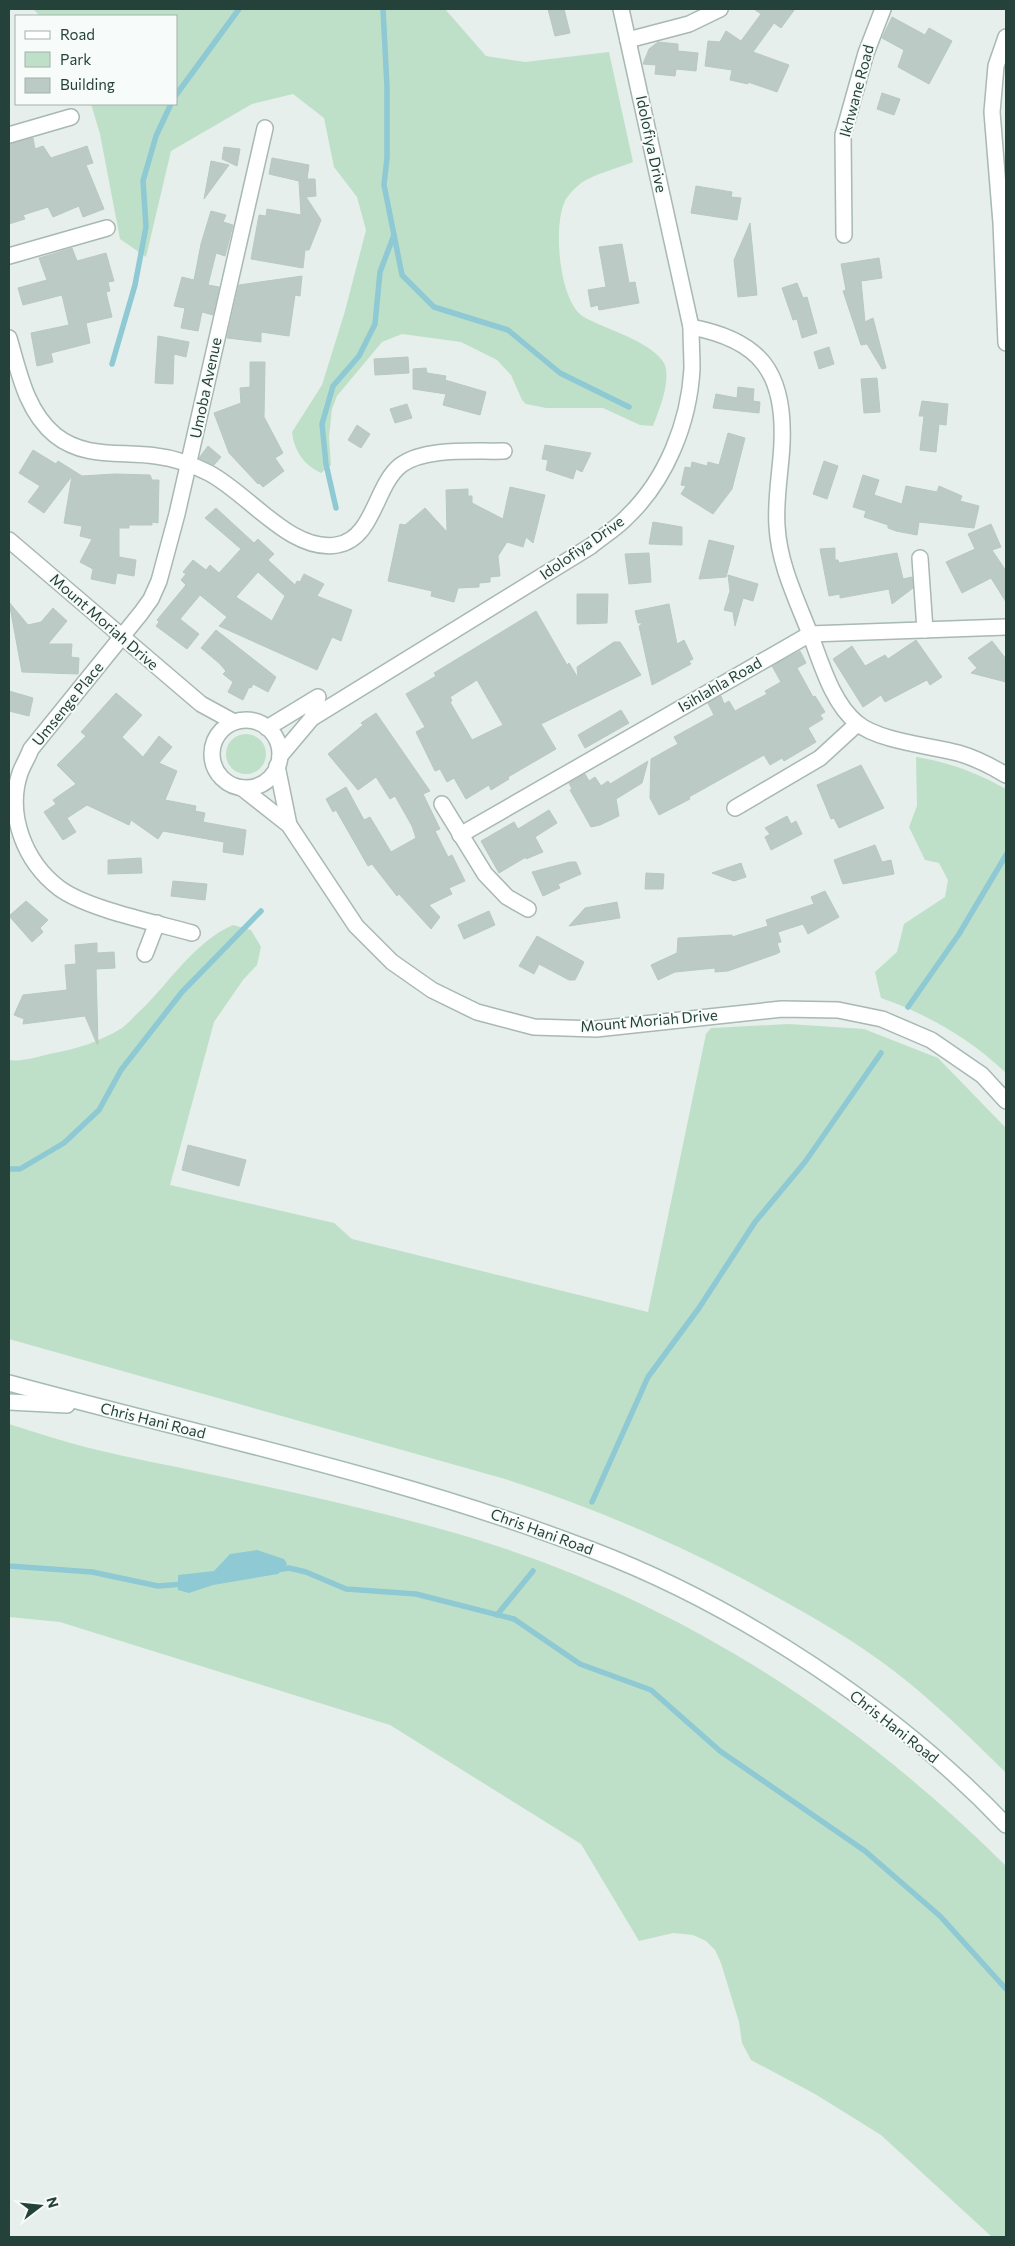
<svg xmlns="http://www.w3.org/2000/svg" width="1015" height="2246" font-family="Commissioner,sans-serif">
<rect width="100%" height="100%" fill="#e6efeb"/>
<g fill="#bfe0c8">
<path d="M33 9H445L486 56 525 62 609 52 633 162C621 167 589 176 580 184 575 188 568 195 565 201 553 226 559 295 580 314 584 318 591 320 596 323 616 332 649 343 662 360 674 374 659 411 653 426L640 425 603 408H546L526 404 522 400 511 375 497 360 461 342 402 334 382 342 337 396 332 409 329 437 331 465 321 473C304 465 294 451 292 432L322 385 345 311 366 230 357 197 334 167 324 118 293 94 252 104 171 151 146 257 120 239 100 134 91 104H176V16H40Z"/>
<circle cx="246" cy="754" r="20"/>
<path d="M916 757C949 762 977 773 1006 789V1073C969 1038 929 1015 881 998L875 972 897 952 904 924 945 897 948 880 939 863 925 860 909 827 917 806Z"/>
<path d="M233 925 251 930 261 947 257 965 243 980 214 1022 170 1185 334 1223 352 1239 648 1312 706 1034 711 1028 789 1024 864 1029 938 1058 1006 1128V1773C971 1738 934 1702 894 1671 855 1641 812 1616 769 1593 684 1546 597 1509 505 1479L9 1339V1060C24 1062 39 1056 54 1053 77 1049 101 1041 122 1028 129 1023 135 1015 141 1010 171 981 194 942 233 925Z"/>
<path d="M9 1424C35 1432 62 1441 89 1448 129 1458 169 1465 209 1474 289 1491 369 1509 448 1531 664 1592 847 1708 1006 1866V2237H992L881 2135 815 2094 751 2060 742 2043 739 2022 721 1963 715 1950 706 1941 693 1935 673 1933 639 1941 581 1844 390 1725 60 1622 9 1617Z"/>
</g>
<path fill="#8ec9d4" d="M257 1550 284 1559 287 1564 278 1574 213 1585 189 1593 178 1590V1575L214 1571 230 1554Z"/>
<g fill="none" stroke-linecap="round" stroke-linejoin="round">
<g stroke="#8ec9d4" stroke-width="5.5">
<path d="M383 9 387 87V158L384 185 402 275 434 307 508 330 560 373 629 407"/>
<path d="M176 95 239 9"/>
<path d="M112 364 135 285 146 227 143 181 156 136 171 104"/>
<path d="M336 508 326 464 322 424 333 386 359 356 375 324 380 272 394 235"/>
<path d="M908 1007 959 934 1006 855"/>
<path d="M9 1169H20L64 1143 99 1110 121 1070 182 992 261 911"/>
<path d="M592 1502 648 1377 699 1308 755 1222 805 1162 881 1053"/>
<path d="M9 1566 92 1572 158 1586 184 1584"/>
<path d="M275 1570 289 1568 306 1572 346 1589 416 1594 514 1619 580 1664 651 1690 720 1751 865 1851 940 1916 1006 1989"/>
<path d="M497 1615 533 1571"/>
</g>
</g>
<g fill="#bbcac4" stroke="#b8c9c2" fill-rule="evenodd">
<path d="M548 9H564L570 33 555 36Z"/>
<path d="M754 9H795L781 28 774 23 753 52 789 65 777 92 748 82V84L730 80 732 70 705 66 708 41 720 42 726 31 741 41 761 14Z"/>
<path d="M892 17 925 35 929 28 952 41 929 84 898 67 904 50 882 38Z"/>
<path d="M658 42 678 44V51L698 53 696 71 676 69 675 76 655 74 656 65 643 64 649 49Z"/>
<path d="M882 93 900 99 894 115 877 109Z"/>
<path d="M33 138 35 149 43 146 51 158 87 146 93 163 86 165 104 209 83 217 79 206 53 217 48 207 23 215 25 219 9 224V144Z"/>
<path d="M224 147 240 149 237 166 222 159Z"/>
<path d="M272 158 309 165 307 179H315L316 196 306 197 321 220 309 250H305L303 268 251 259 259 215 266 216 267 209 301 215 299 181 269 174Z"/>
<path d="M211 161 229 165 204 199Z"/>
<path d="M696 186 732 192 731 197 741 198 737 220 691 213Z"/>
<path d="M211 211 226 215 223 222 233 225 225 256 216 253 208 285 219 287 213 315 202 312 198 331 181 328 185 308 174 306 182 277 194 280 201 244Z"/>
<path d="M750 223 757 295 738 297 734 260Z"/>
<path d="M622 244 629 283 635 282 639 303 599 310 598 305 591 307 588 290 606 287 599 247Z"/>
<path d="M72 248 77 261 106 253 114 281 108 282 110 291 106 292 112 317 86 323 90 343 51 353 53 362 37 366 31 333 69 325 62 295 23 305 18 288 47 280 39 258Z"/>
<path d="M879 258 882 278 861 281 865 322 873 318 886 368 882 369 867 344 861 345 843 291 846 290 841 264Z"/>
<path d="M302 276 300 296 295 295 289 336 261 332V342L227 338 239 285Z"/>
<path d="M797 283 803 298 807 297 817 333 802 338 797 319 793 320 782 288Z"/>
<path d="M158 336 189 342 186 357 174 354 173 384 155 383Z"/>
<path d="M829 347 834 364 819 369 814 352Z"/>
<path d="M408 357 409 373 375 375 374 359Z"/>
<path d="M250 362H265L264 417 283 453 275 458 284 471 263 487 259 483 258 484 229 453 214 413 241 403 240 388 250 387Z"/>
<path d="M426 368 427 373 446 376 445 380 486 392 480 415 443 405 446 394 413 389V369Z"/>
<path d="M877 378 880 412 864 413 861 379Z"/>
<path d="M738 387 754 389 753 401 760 402 759 413 713 408 716 394 737 398Z"/>
<path d="M922 401 948 404 946 425 939 424 936 452 920 450 924 416H919Z"/>
<path d="M407 404 412 418 395 423 390 409Z"/>
<path d="M357 425 370 434 361 448 348 440Z"/>
<path d="M728 433 745 438 732 489 713 514 681 494 686 486 681 485 685 467 691 468 692 462 707 466 708 462 719 465Z"/>
<path d="M545 445 591 453 582 472 576 469 573 479 546 470 548 460 542 459Z"/>
<path d="M208 446 221 457 214 465 199 458Z"/>
<path d="M33 450 56 464 58 461 82 476 115 474 150 475 152 480H159L158 523 152 522V525H129V528H119V557L136 560 134 576 117 573 115 584 91 579 93 569 80 562 92 539 80 536 82 526 64 523 72 476 44 513 28 502 40 486 19 473Z"/>
<path d="M824 461 838 466 827 499 813 494Z"/>
<path d="M863 475 879 480 874 495 902 504 906 486 937 492 939 486 962 496 960 501 979 506 974 528 919 522 917 535 896 531 888 528V525L864 517 866 511 853 507Z"/>
<path d="M510 487 545 495 533 543 526 537 523 547 507 542 498 556 500 576 490 577V582L479 583V587L458 588 454 602 431 596 432 591 388 581 400 524 405 525 425 508 447 532 446 490 468 489V496H472V503L503 519Z"/>
<path d="M216 508 254 543 258 539 274 554 268 560 295 585 297 581 300 582 304 574 324 584 317 596 352 610 341 641 332 637 317 670 219 626 227 617 200 595 180 619 199 634 187 649 156 626 159 622 157 620 186 585 181 580 186 574 183 572 193 560 206 570 210 565 219 573 241 549 205 518ZM258 572 285 596 272 621 236 597Z"/>
<path d="M653 522 682 527V545L649 544Z"/>
<path d="M991 524 1001 547 992 550 1006 571V602L991 578 962 593 946 562 975 549 968 534Z"/>
<path d="M709 540 734 546 726 577 699 579Z"/>
<path d="M835 548V560H838L839 563 897 553 903 579 912 577 913 588 892 604 889 589 840 598V594L829 596 820 549Z"/>
<path d="M649 553 651 582 629 584 625 554Z"/>
<path d="M728 575 758 584 753 601 743 598 735 626 733 612 724 610 730 591Z"/>
<path d="M577 594H608L607 623 577 624Z"/>
<path d="M9 602 28 625 41 622 53 608 67 621 48 644H72L71 657 79 658 78 674 22 672Z"/>
<path d="M669 604 677 644 684 640 693 659 689 661 691 664 652 685 639 626 643 623H638L635 611Z"/>
<path d="M536 611 567 665 569 663 578 678 577 667 614 642H620L641 675 541 724 556 749 508 777 509 779 491 790 489 785 466 799 454 778 447 782 440 769 435 771 416 732 425 727 406 694 436 676 434 673ZM477 680 503 725 472 740 450 702 452 701 450 697Z"/>
<path d="M216 630 276 677 268 692 253 684 251 688 249 687 243 700 228 692 233 682 223 674 226 671 219 663 201 648Z"/>
<path d="M916 640 942 677 930 685 927 680 885 702 881 695 863 707 833 659 852 646 865 666 885 655 888 659Z"/>
<path d="M992 641 1006 659V682L971 673 977 668 968 658Z"/>
<path d="M800 651 806 663 797 668 813 697 815 696 825 712 820 715 823 719 808 728 816 742 784 761 782 758 770 765 764 755 689 797 690 799 659 815 650 798 651 759 678 744 674 737 714 715 708 703 721 696 724 704 729 701 735 711 767 694 765 691 781 682 772 666Z"/>
<path d="M9 691 33 698 29 716 9 711Z"/>
<path d="M116 693 142 715 122 737 143 757 159 736 172 747 159 763 177 771 165 800 196 806 195 811 205 813 203 822 246 830 243 855 223 852 224 842 163 831 158 839 131 820 129 825 87 805 67 818 76 832 63 840 44 812 56 804 53 800 76 784 57 765 86 736 81 732Z"/>
<path d="M621 710 629 723 585 748 578 735Z"/>
<path d="M376 713 430 791 423 794 440 829 435 831 448 857 452 855 465 881 449 888 452 894 429 905 440 917 431 929 399 894 397 896 372 864 368 866 336 810 333 812 326 799 346 787 364 820 370 817 391 852 416 838 412 826 395 796 390 799 376 777 358 790 328 754 363 725 361 723Z"/>
<path d="M648 761 642 783 616 799 619 816 600 825 591 827 570 790 572 789 569 783 585 774 589 781 595 777 601 786 608 781 610 784Z"/>
<path d="M861 765 884 808 839 828 834 818 831 819 817 785Z"/>
<path d="M549 810 557 823 535 837 543 852 526 859V857L499 873 481 841 514 822 518 829Z"/>
<path d="M787 816 791 824 796 821 802 834 771 850 765 837 770 834 765 828Z"/>
<path d="M875 845 882 862 891 860 894 874 843 884 834 860Z"/>
<path d="M141 858 142 873 108 874V860Z"/>
<path d="M570 862H576L581 874 558 884 560 888 543 896 532 872Z"/>
<path d="M741 863 746 877 734 881 712 873Z"/>
<path d="M646 873 664 874 663 889H645Z"/>
<path d="M173 881 207 884 205 900 171 896Z"/>
<path d="M825 891 839 917 808 934 803 924 778 932 781 942 777 943 780 952 776 954 728 971 715 972V968L675 972 658 980 651 965 677 953 678 938 732 935V937L768 926 766 920 814 904 811 897Z"/>
<path d="M26 901 48 920 40 928 43 932 32 942 9 916Z"/>
<path d="M617 902 620 918 569 926 585 908Z"/>
<path d="M489 911 495 925 464 939 458 925Z"/>
<path d="M537 936 584 962 575 980H569L539 964 534 974 519 966Z"/>
<path d="M97 943V953L114 952 115 968 96 969 98 1044H97L85 1016 23 1024 24 1019 14 1015 23 995 67 990 65 965 76 964 75 945Z"/>
<path d="M188 1145 246 1160 239 1186 182 1170Z"/>
</g>
<g fill="none" stroke-linecap="round" stroke-linejoin="round">
<defs>
<g id="street">
<path d="M1006 37 996 66 992 112 1001 223 1006 343"/>
<path d="M628 40 689 24 720 9"/>
<path d="M9 135 71 117"/>
<path d="M844 235 843 135 866 53 883 9"/>
<path d="M9 256 107 228"/>
<path d="M691 327C760 340 785 372 782 443 781 470 775 498 777 526 779 564 796 598 810 634 821 662 832 703 857 723 878 741 932 746 958 753 976 758 991 766 1006 775"/>
<path d="M9 338C19 372 26 411 55 435 85 459 120 451 156 456 174 458 193 465 209 473 249 494 291 553 337 545 374 539 375 485 401 465 426 447 474 452 504 451"/>
<path d="M9 540 201 704 234 722"/>
<path d="M920 558 925 630"/>
<circle cx="246" cy="754" r="34"/>
<path d="M267 728 318 697 312 718"/>
<path d="M280 756 312 718 591 546C603 536 617 528 627 517 666 480 689 423 692 369 692 355 691 341 691 327L621 9"/>
<path d="M277 766 289 825"/>
<path d="M242 788 289 825 356 926 392 962 432 990 477 1012 534 1027 596 1029 782 1009 838 1010 882 1019 931 1040 982 1075 1006 1101"/>
<path d="M442 804 485 874 507 897 528 909"/>
<path d="M735 808 820 758 857 724"/>
<path d="M460 835 810 634 1006 627"/>
<path d="M192 933C157 923 87 909 59 888 25 862 6 815 20 773 23 765 28 757 31 749L141 613 151 599 159 581 177 514 265 128"/>
<path d="M145 954 157 923"/>
</g>
<g id="secondary">
<path d="M9 1383C204 1436 403 1477 592 1550 739 1606 898 1711 1006 1825"/>
<path d="M9 1402 67 1405"/>
</g>
</defs>
<use href="#street" stroke="#a8b8b2" stroke-width="18"/>
<use href="#secondary" stroke="#a4bbb3" stroke-width="18"/>
<use href="#street" stroke="#fff" stroke-width="15"/>
<use href="#secondary" stroke="#fff" stroke-width="15"/>
</g>
<g text-anchor="middle" stroke-width="4" stroke-linejoin="round" paint-order="stroke">
<g font-size="15" fill="#24423a" stroke="#f7fbf9">
<text transform="translate(857 91) rotate(-75)" y="5">Ikhwane Road</text>
<text transform="translate(651 144) rotate(78)" y="5">Idolofiya Drive</text>
<text transform="translate(206 388) rotate(-78)" y="5">Umoba Avenue</text>
<text transform="translate(582 548) rotate(-35)" y="5">Idolofiya Drive</text>
<text transform="translate(104 622) rotate(41)" y="5">Mount Moriah Drive</text>
<text transform="translate(720 685) rotate(-30)" y="5">Isihlahla Road</text>
<text transform="translate(68 704) rotate(-51)" y="5">Umsenge Place</text>
<text transform="translate(649 1021) rotate(-5)" y="5">Mount Moriah Drive</text>
<text transform="translate(153 1421) rotate(14)" y="5">Chris Hani Road</text>
<text transform="translate(542 1532) rotate(20)" y="5">Chris Hani Road</text>
<text transform="translate(894 1727) rotate(38)" y="5">Chris Hani Road</text>
</g>
</g>
<rect width="1015" height="2246" fill="none" stroke="#24423a" stroke-width="20"/>
<rect x="15" y="15" width="162" height="90" fill="#f7fbf9" stroke="#a3b1ad"/>
<rect x="25" y="31" width="25" height="8" fill="#ffffff" stroke="#a3b1ad"/>
<text x="60" y="40" font-size="15" fill="#24423a">Road</text>
<rect x="25" y="52" width="25" height="15" fill="#bfe0c8" stroke="#a3b1ad"/>
<text x="60" y="65" font-size="15" fill="#24423a">Park</text>
<rect x="25" y="78" width="25" height="15" fill="#bbcac4" stroke="#a3b1ad"/>
<text x="60" y="90" font-size="15" fill="#24423a">Building</text>
<g transform="translate(40 2206) rotate(74)" stroke="#f7fbf9" stroke-width="4" paint-order="stroke">
<path d="M0-4L9 19L0 12L-9 19Z" fill="#24423a"/>
<text y="-8" font-size="14" font-weight="bold" text-anchor="middle" fill="#24423a">N</text>
</g>
</svg>
